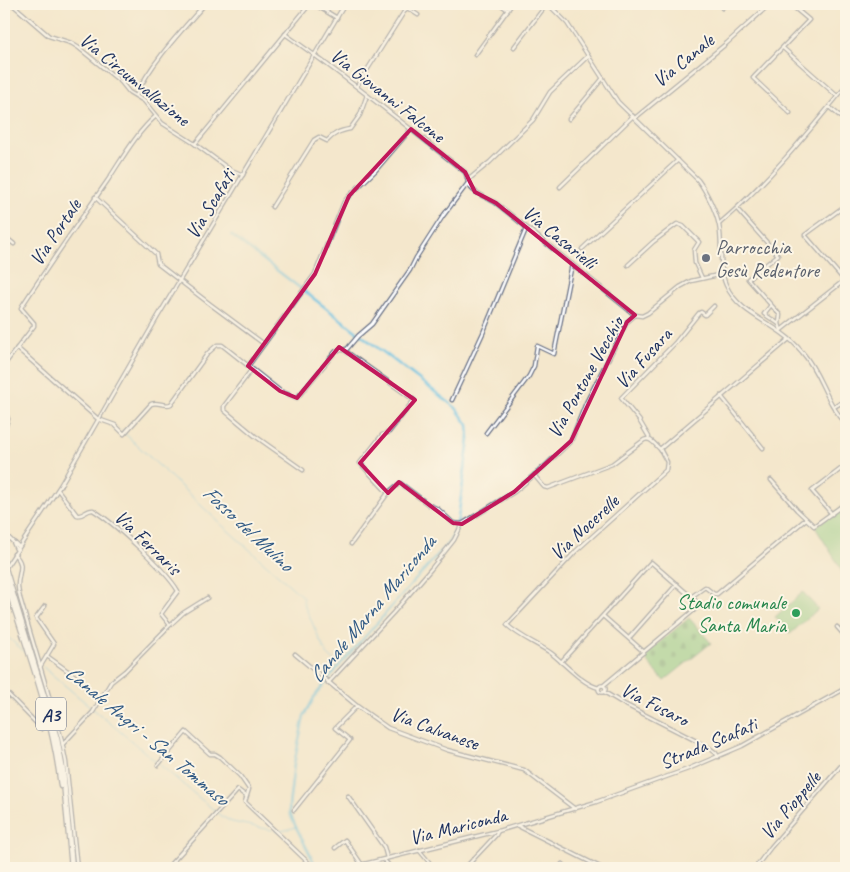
<svg xmlns="http://www.w3.org/2000/svg" width="850" height="872" font-family="Caveat,sans-serif">
<defs>
<pattern id="cemetery-stones" width="16" height="16" patternUnits="userSpaceOnUse" patternTransform="scale(1.25)"><rect width="16" height="16" fill="#88ca82"/><path d="M2 7V4a2 2 0 0 1 4 0v3zM10 15v-3a2 2 0 0 1 4 0v3z" fill="#6ea46e"/></pattern>
</defs>
<rect width="100%" height="100%" fill="#fcf5e5"/>
<filter id="ink" filterUnits="userSpaceOnUse"><feTurbulence type="fractalNoise" baseFrequency=".02" numOctaves="2"/><feDisplacementMap in="SourceGraphic" scale="10" xChannelSelector="R" yChannelSelector="G"/><feConvolveMatrix kernelMatrix="1 2 1 2 8 2 1 2 1" color-interpolation-filters="sRGB"/></filter>
<filter id="wash" filterUnits="userSpaceOnUse"><feTurbulence type="fractalNoise" baseFrequency=".0096" numOctaves="4" result="noise"/><feDisplacementMap in="SourceGraphic" scale="20" xChannelSelector="R" yChannelSelector="G"/><feGaussianBlur stdDeviation="1.12" result="paint"/><feColorMatrix in="noise" values="0 0 0 0 0 0 0 0 0 0 0 0 0 0 0 0 0 1.4 0 .05"/><feComposite in="paint" operator="in"/></filter>
<g filter="url(#wash)">
<rect width="100%" height="100%" fill="#f4e7cc"/>
<g fill="#88ca82" stroke="#527c70">
<path d="M846 504V566L844 571 846 585 840 567 815 527Z"/>
<path d="M803 592 818 609 790 634 775 617Z"/>
</g>
<path fill="url(#cemetery-stones)" stroke="#527c70" d="M689 618 711 643 664 681 643 656Z"/>
<g fill="none" stroke-linecap="round" stroke-linejoin="round">
<g stroke="#63bfe1" stroke-width="1">
<path d="M121 430 223 526 304 598 303 602 323 647 327 654 339 666"/>
<path d="M4 634 25 652"/>
<path d="M43 667 221 816 232 822 272 830"/>
<path d="M276 830 282 831 296 827"/>
</g>
<path stroke="#63bfe1" stroke-width="2.5" d="M231 235 456 408 468 425 469 439 458 519 453 535 449 542 339 666 315 696 304 716 294 764 289 806 290 814 296 827 317 868"/>
</g>
</g>
<g filter="url(#ink)">
<g fill="none" stroke-linecap="round" stroke-linejoin="round">
<defs>
<g id="minor">
<path d="M12 4 49 36 71 43 79 48 121 82 129 92 144 101 162 123 195 144 229 169 243 175"/>
<path d="M314 4 337 18"/>
<path d="M401 4 418 15"/>
<path d="M500 4 508 10"/>
<path d="M548 4 567 23 618 102 698 180C706 191 716 211 719 225 723 244 718 267 726 285 737 310 763 319 783 334 790 339 797 346 802 352 821 373 826 404 846 423"/>
<path d="M4 5 5 4"/>
<path d="M722 8 726 4"/>
<path d="M285 34C347 77 405 125 465 172 468 177 467 183 471 188 477 195 489 198 496 203L635 315"/>
<path d="M514 47 547 4"/>
<path d="M783 48 837 96"/>
<path d="M475 55 512 4"/>
<path d="M357 86 409 4"/>
<path d="M136 96C149 65 182 30 205 4"/>
<path d="M829 107 846 121"/>
<path d="M790 113 753 78 809 20 790 4"/>
<path d="M635 118 727 43 770 4"/>
<path d="M569 119 603 78"/>
<path d="M195 144 310 4"/>
<path d="M468 180 490 162 533 120 550 92 588 56"/>
<path d="M560 187 633 116"/>
<path d="M95 197 156 254 158 264 210 304 264 344"/>
<path d="M272 207 314 140 319 137 327 141C334 133 340 131 350 129L360 115 367 95"/>
<path d="M737 209 778 255 748 279 780 315 779 324 781 330"/>
<path d="M719 224C767 183 807 134 846 86"/>
<path d="M4 236 14 244"/>
<path d="M582 249 678 160"/>
<path d="M628 265 653 242 677 224 683 226 699 242 694 250 695 263 702 278"/>
<path d="M844 280 805 235 846 205"/>
<path d="M771 305 764 314 779 324"/>
<path d="M635 315 642 316 648 313 680 287 691 281 723 274"/>
<path d="M781 330 846 279"/>
<path d="M17 348 98 419 115 425 124 434 151 404C158 401 164 407 171 404L208 353 217 345H222L280 391 297 398 336 351 347 349 358 336 372 324 410 270 416 258 443 216 468 183"/>
<path d="M344 350 414 400 389 432 382 435 360 463 388 493 351 544"/>
<path d="M4 365 34 326V323L21 308 22 306C50 263 79 222 108 180 122 159 136 133 156 116"/>
<path d="M248 366 315 274 344 202 349 196 376 170 411 129"/>
<path d="M252 369 224 406V410L255 436 303 470"/>
<path d="M721 396 763 448"/>
<path d="M452 400 483 333 526 229"/>
<path d="M834 407 846 400"/>
<path d="M4 409 8 419 4 431"/>
<path d="M486 433 529 376 534 366 537 346 554 354 572 264"/>
<path d="M648 439 649 437 639 420 621 398 675 343 699 313 701 312 705 315 714 306"/>
<path d="M534 475 544 487 548 488 612 464 644 440C651 437 655 445 660 449"/>
<path d="M771 480 797 510 814 526 846 503"/>
<path d="M58 490 77 515C83 517 87 509 93 510 114 523 166 570 178 591L161 614 170 625 125 671 111 682 93 712 63 744"/>
<path d="M389 492 400 483 429 505 438 509 453 523 462 524"/>
<path d="M832 514 812 491 846 465"/>
<path d="M4 533 13 542 16 549"/>
<path d="M15 543 19 547"/>
<path d="M14 554C26 565 18 572 18 585 18 590 19 594 20 598L61 737 66 762 77 868"/>
<path d="M6 567 60 486 157 318 345 4"/>
<path d="M691 597 705 587 714 594H717L806 519"/>
<path d="M603 616 644 652"/>
<path d="M170 625 183 613 207 598"/>
<path d="M837 627 846 637"/>
<path d="M629 638 677 584"/>
<path d="M295 654 357 706 388 728 447 750 524 770 575 809"/>
<path d="M47 656 79 679"/>
<path d="M561 662 651 562 698 603 699 606 604 685"/>
<path d="M40 667 54 644 36 618 45 606"/>
<path d="M328 683 393 613 431 569 454 540 462 524 514 492 545 466 571 441 586 403 627 322 635 315"/>
<circle cx="602" cy="689" r="3.5"/>
<path d="M599 688C582 684 564 663 551 653 536 643 520 637 507 625L576 551 666 470 667 462 660 449 789 339"/>
<path d="M4 690 42 729"/>
<path d="M604 692 624 704 708 747 716 753 718 757"/>
<path d="M158 765 186 732 210 754H215L220 757 240 776 249 789 245 802 314 868"/>
<path d="M348 796 384 847 387 858"/>
<path d="M294 810 350 740 335 728 357 706"/>
<path d="M518 826 602 868"/>
<path d="M335 848 345 840 362 865"/>
<path d="M419 850 434 868"/>
<path d="M384 860 391 868"/>
<path d="M562 864 566 868"/>
<path d="M167 868 238 790 246 796"/>
<path d="M348 868 498 831 596 802 688 769 742 746 846 688"/>
<path d="M465 868 496 835 498 831"/>
<path d="M755 868 771 847 846 760"/>
</g>
<g id="highway">
<path d="M4 565 57 739 63 771 72 868"/>
<path d="M4 575C25 644 53 713 61 786"/>
</g>
</defs>
<use href="#minor" stroke="#676f84" stroke-width="5"/>
<use href="#highway" stroke="#676f84" stroke-width="7"/>
<use href="#minor" stroke="#fff" stroke-width="2.5"/>
<use href="#highway" stroke="#fff" stroke-width="4.5"/>
</g>
</g>
<path d="M0 0H850V872H0ZM411 129 465 172 475 192 496 203 635 315 627 322 571 441 514 492 462 524 453 523 399 482 388 493 360 463 415 400 339 347 297 398 280 391 248 366 315 274 349 196Z" fill="#f4e7cc" fill-opacity=".55" fill-rule="evenodd"/>
<path fill="none" stroke="#c2185b" stroke-width="4" stroke-linejoin="round" d="M411 129 465 172 475 192 496 203 635 315 627 322 571 441 514 492 462 524 453 523 399 482 388 493 360 463 415 400 339 347 297 398 280 391 248 366 315 274 349 196Z"/>
<circle fill="#6b7280" stroke="#fcf5e5" stroke-width="2" cx="706" cy="258" r="5"/>
<circle fill="#2e9e5b" stroke="#fcf5e5" stroke-width="2" cx="796" cy="613" r="5"/>
<g text-anchor="middle" stroke-width="4" stroke-linejoin="round" paint-order="stroke">
<rect fill="#fcf5e5" stroke="#5e6a86" stroke-width="1" x="36" y="697.5" width="30" height="33" rx="4"/>
<g font-size="19" font-weight="bold" fill="#1b2f5e">
<text x="51" y="721">A3</text>
</g>
<g font-size="20" fill="#1b2f5e" stroke="#fcf5e5">
<text transform="translate(683 60) rotate(-39)" y="7">Via Canale</text>
<text transform="translate(135 79) rotate(39)" y="7">Via Circumvallazione</text>
<text transform="translate(388 95) rotate(38)" y="7">Via Giovanni Falcone</text>
<text transform="translate(210 204) rotate(-59)" y="7">Via Scafati</text>
<text transform="translate(55 232) rotate(-56)" y="7">Via Portale</text>
<text transform="translate(560 237) rotate(39)" y="7">Via Casarielli</text>
<text transform="translate(643 358) rotate(-48)" y="7">Via Fusara</text>
<text transform="translate(585 377) rotate(-61)" y="7">Via Pontone Vecchio</text>
<text transform="translate(584 527) rotate(-43)" y="7">Via Nocerelle</text>
<text transform="translate(148 542) rotate(44)" y="7">Via Ferraris</text>
<text transform="translate(655 704) rotate(27)" y="7">Via Fusaro</text>
<text transform="translate(435 728) rotate(20)" y="7">Via Calvanese</text>
<text transform="translate(708 743) rotate(-23)" y="7">Strada Scafati</text>
<text transform="translate(790 805) rotate(-50)" y="7">Via Pioppelle</text>
<text transform="translate(458 826) rotate(-14)" y="7">Via Mariconda</text>
</g>
<g font-size="20" fill="#5b616d" stroke="#fcf5e5" text-anchor="start">
<text x="716" y="254">Parrocchia<tspan x="716" dy="23">Gesù Redentore</tspan></text>
</g>
<g font-size="20" fill="#27864d" stroke="#fcf5e5" text-anchor="end">
<text x="786" y="609">Stadio comunale<tspan x="786" dy="23">Santa Maria</tspan></text>
</g>
<g font-size="21" font-style="italic" fill="#315a85" stroke="#fcf5e5">
<text transform="translate(248 528) rotate(43)" y="7">Fosso del Mulino</text>
<text transform="translate(372 609) rotate(-50)" y="7">Canale Marna Mariconda</text>
<text transform="translate(147 735) rotate(40)" y="7">Canale Angri - San Tommaso</text>
</g>
</g>
<rect width="850" height="872" fill="none" stroke="#fcf5e5" stroke-width="20"/>
</svg>
